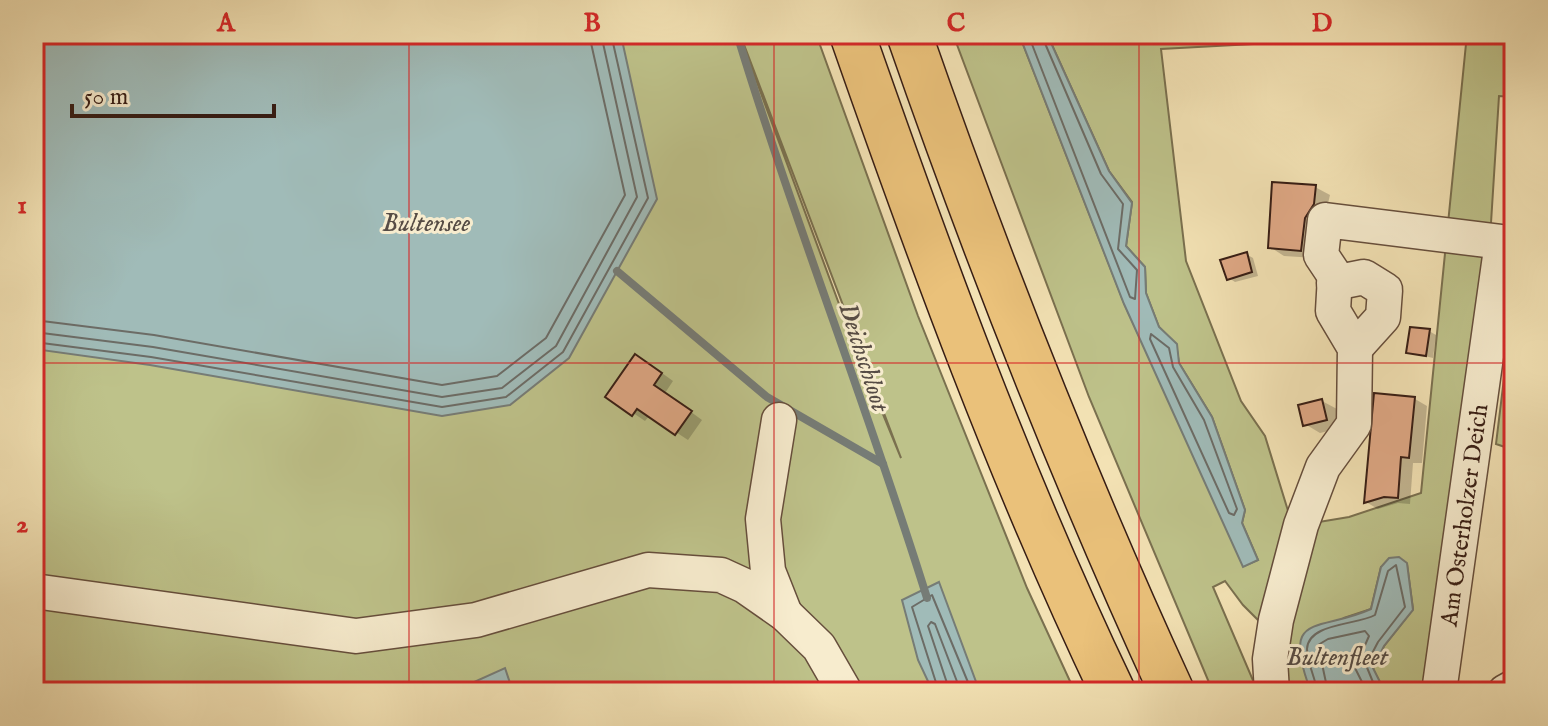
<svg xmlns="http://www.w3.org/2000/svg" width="1548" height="726" font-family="'IM FELL English',serif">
<rect width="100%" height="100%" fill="#f3e2b4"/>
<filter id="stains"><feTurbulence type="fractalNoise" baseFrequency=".0025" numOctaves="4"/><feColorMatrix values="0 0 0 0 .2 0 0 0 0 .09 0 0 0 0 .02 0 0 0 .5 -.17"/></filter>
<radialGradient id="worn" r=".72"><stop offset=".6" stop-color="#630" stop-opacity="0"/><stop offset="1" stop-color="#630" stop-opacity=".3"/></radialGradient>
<g fill="#bec28a" stroke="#7a704f" stroke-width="2">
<path d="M34 34H739L852 339 901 458 740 34H816L918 316 1027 588 1075 692H34Z"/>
<path d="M953 34H1019L1124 303 1244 566 1258 560 1242 523 1245 510 1212 417 1179 363 1176 344 1159 327 1146 293 1145 267 1126 246 1132 202 1109 171 1047 34H1439L1161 49 1186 261 1241 401 1265 436 1289 514 1301 525 1349 517 1421 493 1467 34H1514V97L1499 96 1491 223 1427 692H1385L1373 669 1384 646 1413 609 1407 564 1381 567 1371 609 1344 618 1299 652 1311 692H1282L1279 641 1243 605 1225 581 1213 587 1258 692H1213L1089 397Z"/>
<path d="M1514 296V450L1496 444Z"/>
</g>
<g fill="#a0bbb8" stroke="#767c76" stroke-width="2">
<path d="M34 34H617L622 40 657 199 569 358 510 405 442 416 150 365 34 349Z"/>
<path d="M1019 34H1047L1109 171 1132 203 1126 246 1145 267 1146 293 1159 327 1177 344 1179 363 1212 417 1245 510 1242 523 1258 560 1243 567 1124 304Z"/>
<path d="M1399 557 1407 563 1413 610 1384 646 1373 668 1385 692H1311C1280 610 1318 633 1371 609L1381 567 1389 558Z"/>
<path d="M939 582 978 687 981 692H933L918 660 902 600Z"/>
<path d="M505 668 513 692H452Z"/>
</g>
<g fill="#0003">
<path d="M1315 187 1330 195 1315 258 1284 256 1270 247Z"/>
<path d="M1246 254 1253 258 1258 276 1235 282 1229 278Z"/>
<path d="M1429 331 1436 335 1433 358 1408 352Z"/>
<path d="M648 363 673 381 665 393 702 420 688 440 650 415 645 421 608 396Z"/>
<path d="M1415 399 1427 406 1422 463H1413L1410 504 1398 503 1378 509 1366 502Z"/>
<path d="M1322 401 1337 409 1341 428 1320 433 1305 424Z"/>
</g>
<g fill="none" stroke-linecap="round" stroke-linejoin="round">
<g stroke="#6c6c66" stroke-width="2">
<path d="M1028 34 1130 297 1135 299 1137 270 1118 249 1123 204 1101 174 1041 34"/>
<path d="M34 320 154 335 442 385 497 376 546 338 625 195 589 34"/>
<path d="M34 332 153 347 442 397 502 388 556 346 637 197 601 34"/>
<path d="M1151 334 1169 348 1173 367 1204 420 1237 509 1234 515 1229 513 1150 339Z"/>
<path d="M34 342 151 357 442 407 506 397 563 352 648 198 611 34"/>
<path d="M939 692 912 607 932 595 972 692"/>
<path d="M950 692 928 626 931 622 935 624 961 692"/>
<path d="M1317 692C1316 678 1307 664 1307 649 1308 623 1357 625 1375 615L1388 571 1396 565 1405 607 1378 642 1366 665 1377 692"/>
<path d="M1328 692 1318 645 1328 639 1365 631 1369 636 1355 668 1367 692"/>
</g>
<g stroke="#767c76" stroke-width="8">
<path d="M737 34C795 224 868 408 927 598"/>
<path d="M617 271 767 397 883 464"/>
</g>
</g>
<g fill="#dfa885" stroke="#371d14" stroke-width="2">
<path d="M1272 182 1316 185 1314 204 1305 218 1301 251 1268 248Z"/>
<path d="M1247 252 1252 272 1227 280 1220 260Z"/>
<path d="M1410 327 1430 329 1426 356 1406 353Z"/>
<path d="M635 354 662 373 654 385 692 411 675 435 637 409 632 416 605 397Z"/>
<path d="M1374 393 1415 397 1409 458 1401 457 1398 498 1384 497 1364 503Z"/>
<path d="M1322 399 1327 420 1303 426 1298 405Z"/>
</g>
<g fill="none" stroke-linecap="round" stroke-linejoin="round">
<defs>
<g id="minor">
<path d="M1334 283 1364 277 1385 290 1383 317 1355 348"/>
<path d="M779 420 763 519 768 571 785 614"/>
<path d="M34 591 356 636 476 620 648 570 721 575 745 586 785 614 819 647 845 692"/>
<path d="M1272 692 1270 659 1276 620 1301 525 1323 467 1354 424 1355 348 1333 311 1335 276 1321 255 1325 220 1502 242 1439 692"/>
<path d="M1505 692 1514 687"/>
</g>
<g id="highway">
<path d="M852 34C930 257 1011 479 1113 692"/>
<path d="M909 34C987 258 1073 477 1172 692"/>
</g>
</defs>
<use href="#minor" stroke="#664e3c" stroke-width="37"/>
<use href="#highway" stroke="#371d14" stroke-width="47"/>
<use href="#minor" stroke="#f7ecce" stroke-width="34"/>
<use href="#highway" stroke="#eac17a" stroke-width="44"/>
</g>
<path fill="none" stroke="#d62828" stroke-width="2" stroke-opacity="0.55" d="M409 34V692M774 34V692M1139 34V692M34 363H1514"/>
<g text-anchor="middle" stroke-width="6" stroke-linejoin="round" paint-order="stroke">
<g font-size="24" fill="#371d14" stroke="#f7ecce">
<text transform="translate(1464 515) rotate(-82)" y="8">Am Osterholzer Deich</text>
</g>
<g font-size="26" font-style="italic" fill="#564c45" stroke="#f7ecce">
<text x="426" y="231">Bultensee</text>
<text transform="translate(865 357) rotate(72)" y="9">Deichschloot</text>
<text x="1337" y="665">Bultenfleet</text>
</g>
</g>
<rect width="1548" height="726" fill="none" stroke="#f3e2b4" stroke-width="88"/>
<path d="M72 104v12h202v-12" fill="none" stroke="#371d14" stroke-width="4"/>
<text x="84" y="104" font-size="24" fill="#371d14" stroke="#f7ecce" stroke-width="6" paint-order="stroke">50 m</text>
<rect x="44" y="44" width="1460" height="638" fill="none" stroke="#d62828" stroke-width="3"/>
<g font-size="26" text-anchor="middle" font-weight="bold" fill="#d62828">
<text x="226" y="31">A</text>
<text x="592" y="31">B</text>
<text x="956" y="31">C</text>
<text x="1322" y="31">D</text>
<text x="22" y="213">1</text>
<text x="22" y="532">2</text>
</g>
<rect width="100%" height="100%" filter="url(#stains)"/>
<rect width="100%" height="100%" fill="url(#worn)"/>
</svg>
